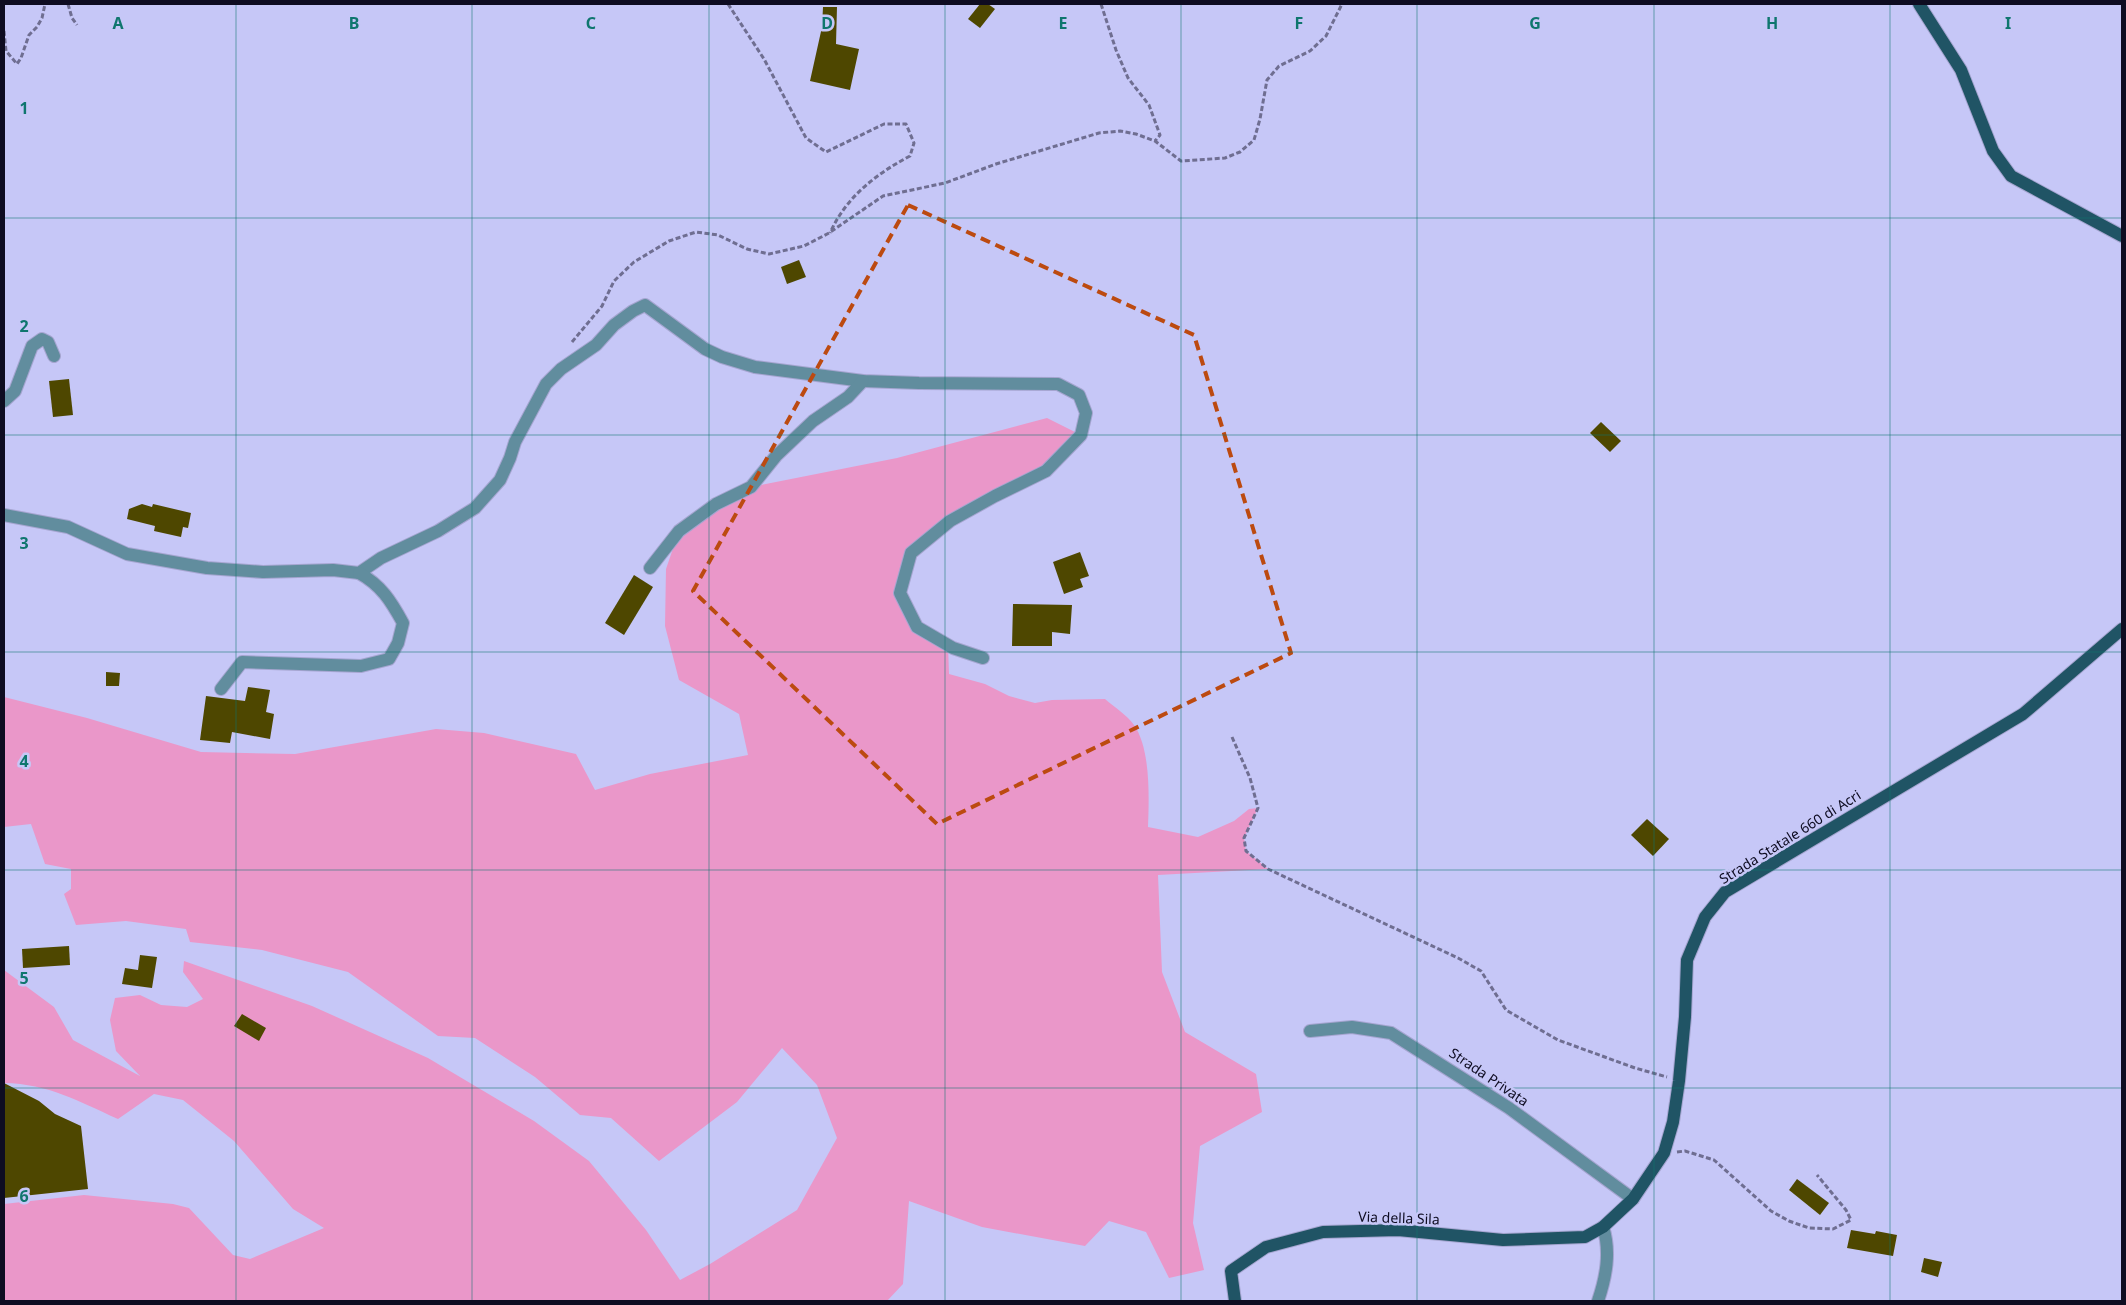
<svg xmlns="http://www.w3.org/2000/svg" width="2126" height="1305" font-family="'Noto Sans',sans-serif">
<rect width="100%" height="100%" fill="#c6c7f7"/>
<path fill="#ea97c9" d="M1047 418 1081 435 1046 471 995 496 911 553 900 593 917 627 948 645 949 674 985 684 1009 696 1035 703 1052 700 1105 699C1114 707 1127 715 1134 725 1151 749 1149 799 1148 827L1198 837 1234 821 1249 809 1258 808 1244 838 1246 851 1268 869 1158 875 1162 972 1185 1032 1256 1074 1262 1112 1200 1146 1193 1223 1204 1270 1169 1278 1146 1232 1109 1221 1085 1246 982 1227 909 1201 903 1284 887 1301H4V1204L84 1195 173 1204 189 1208 233 1255 250 1259 324 1228 293 1209 234 1141 183 1100 154 1094 118 1119C78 1101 49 1084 4 1083V970L54 1007 73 1040 140 1076 116 1051 110 1020 115 998 140 995 161 1005 187 1007 203 999 183 972 184 961 312 1006 428 1058 534 1121 589 1161 646 1230 680 1280 710 1264 797 1210 837 1138 817 1085 782 1048 737 1102 659 1161 611 1118 580 1115 535 1077 475 1038 438 1036 348 972 262 950 190 942 186 929 126 921 76 925 64 894 71 889V869L45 864 31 824 4 827V846V697L87 718 201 752 295 754 436 729 484 733 576 754 595 790 650 774 748 755 739 714 679 680 665 626 666 569 679 531 751 487 897 458Z"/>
<g fill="#4e4700">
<path d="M980 4H988L995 9 980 28 968 19Z"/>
<path d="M823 7H837L836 44 859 49 850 90 810 81 822 27Z"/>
<path d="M799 260 806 277 787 284 781 267Z"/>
<path d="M69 379 73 415 53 417 49 381Z"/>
<path d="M1601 422 1621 441 1610 452 1590 433Z"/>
<path d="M142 504 152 507 153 504 191 513 188 528 183 527 181 537 154 531 155 526 127 519 129 509Z"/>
<path d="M1080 552 1089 576 1080 579 1083 587 1064 594 1053 562Z"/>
<path d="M634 575 653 587 624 635 605 623Z"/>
<path d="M1013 604 1072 605 1070 634 1052 632V646H1012Z"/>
<path d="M106 672 120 673 119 686H106Z"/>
<path d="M248 687 270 690 266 712 274 714 270 739 232 732 230 743 200 740 206 696 245 701Z"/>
<path d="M1647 819 1669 839 1653 856 1631 835Z"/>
<path d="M69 946 70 965 23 968 22 949Z"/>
<path d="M140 955 157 957 152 988 122 984 125 968 138 970Z"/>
<path d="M242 1014 266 1028 259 1041 234 1026Z"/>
<path d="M4 1083 39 1101 55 1114 81 1126 88 1189 4 1198Z"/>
<path d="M1797 1179 1829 1203 1820 1215 1789 1190Z"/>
<path d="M1851 1230 1875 1234 1876 1231 1897 1235 1893 1256 1847 1248Z"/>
<path d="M1924 1258 1942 1262 1938 1277 1921 1272Z"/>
</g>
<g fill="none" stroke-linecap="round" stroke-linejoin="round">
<defs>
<g id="minor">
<path d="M4 401 15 391 32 346 42 339 48 342 54 356"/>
<path d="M4 515 68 527 127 554 207 568 263 572 333 570 359 573 381 558 438 531 475 508 500 480 510 458 515 442 546 384 561 369 596 345 614 325 633 311 645 305 705 349 722 357 755 367 863 381 919 383 1058 384 1079 395 1086 413 1081 435 1046 471 995 496 950 521 911 553 900 593 917 627 953 648 983 658"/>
<path d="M650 568 679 531 716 504 751 487 776 456 813 421 848 397 863 381"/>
<path d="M221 689 242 662 361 666 389 659 398 643 403 623C391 601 381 585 359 573"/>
<path d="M1310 1031 1352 1027 1391 1033 1509 1108 1633 1199"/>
<path d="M1598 1301C1606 1277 1611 1252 1603 1227"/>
</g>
<g id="major">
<path d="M1919 4 1961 70 1993 151 2011 176 2122 236"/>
<path d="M1235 1301 1231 1271 1266 1247 1323 1232 1398 1230 1503 1240 1585 1237 1603 1227 1633 1199 1664 1153 1673 1122 1679 1081 1685 1017 1687 960 1705 917 1725 892 2023 714 2122 629"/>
</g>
</defs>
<use href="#minor" stroke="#a5a5d0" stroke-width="14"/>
<use href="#major" stroke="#a5a5d0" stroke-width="14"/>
<g stroke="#6f6e91" stroke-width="3" stroke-dasharray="5 2.5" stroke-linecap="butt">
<path d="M68 4 72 18 77 25"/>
<path d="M728 4 764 59 806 138 826 152 884 124H906L914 143 910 156C876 174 846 197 830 233"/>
<path d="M1101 4 1116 50 1128 78 1149 105 1160 135 1155 141"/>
<path d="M4 31 6 51 17 64 21 58 29 35 37 27 42 18 45 4"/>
<path d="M572 342 602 306 614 281 634 262 669 241 696 232 718 235 747 249 769 254 804 246 829 233 883 196 945 183 996 164 1099 133 1120 131 1136 134 1155 141 1181 161 1225 158 1240 152 1254 140 1260 119 1267 80 1279 66 1310 51 1326 36 1342 4"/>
<path d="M1232 737 1250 778 1258 808 1244 838 1246 851 1268 869 1458 958 1481 971 1506 1010 1558 1040 1635 1068 1667 1077"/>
<path d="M1677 1152 1685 1151 1714 1160 1771 1211 1789 1221 1809 1228 1833 1229 1851 1220 1846 1210 1817 1175"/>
</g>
<use href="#minor" stroke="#618d9e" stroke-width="12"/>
<use href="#major" stroke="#205465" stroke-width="12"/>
</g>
<path fill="none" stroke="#bc4a10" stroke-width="4" stroke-dasharray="10 6" stroke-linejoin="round" d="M908 205 1194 335 1291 653 937 824 693 591Z"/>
<path fill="none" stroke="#0f766e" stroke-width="1" stroke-opacity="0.55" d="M236 4V1301M472 4V1301M709 4V1301M945 4V1301M1181 4V1301M1417 4V1301M1654 4V1301M1890 4V1301M4 218H2122M4 435H2122M4 652H2122M4 870H2122M4 1088H2122"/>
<g text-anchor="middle" stroke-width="5" stroke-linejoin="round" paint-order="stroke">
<g font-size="14" fill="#0e0c21" stroke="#c6c7f7">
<text transform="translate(1790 837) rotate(-32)" y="5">Strada Statale 660 di Acri</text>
<text transform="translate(1489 1077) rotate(34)" y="5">Strada Privata</text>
<text transform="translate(1399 1218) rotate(2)" y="5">Via della Sila</text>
</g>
</g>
<g font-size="16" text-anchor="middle" font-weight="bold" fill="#0f766e" stroke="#c6c7f7" stroke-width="5" stroke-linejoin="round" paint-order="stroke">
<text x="118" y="29">A</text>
<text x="354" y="29">B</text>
<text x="591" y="29">C</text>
<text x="827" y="29">D</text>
<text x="1063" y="29">E</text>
<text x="1299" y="29">F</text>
<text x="1535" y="29">G</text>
<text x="1772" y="29">H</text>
<text x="2008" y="29">I</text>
<text x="24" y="114">1</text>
<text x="24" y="332">2</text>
<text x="24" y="549">3</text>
<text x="24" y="767">4</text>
<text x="24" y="984">5</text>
<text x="24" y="1202">6</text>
</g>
<rect width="2126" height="1305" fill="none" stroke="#0e0c21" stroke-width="10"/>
</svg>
